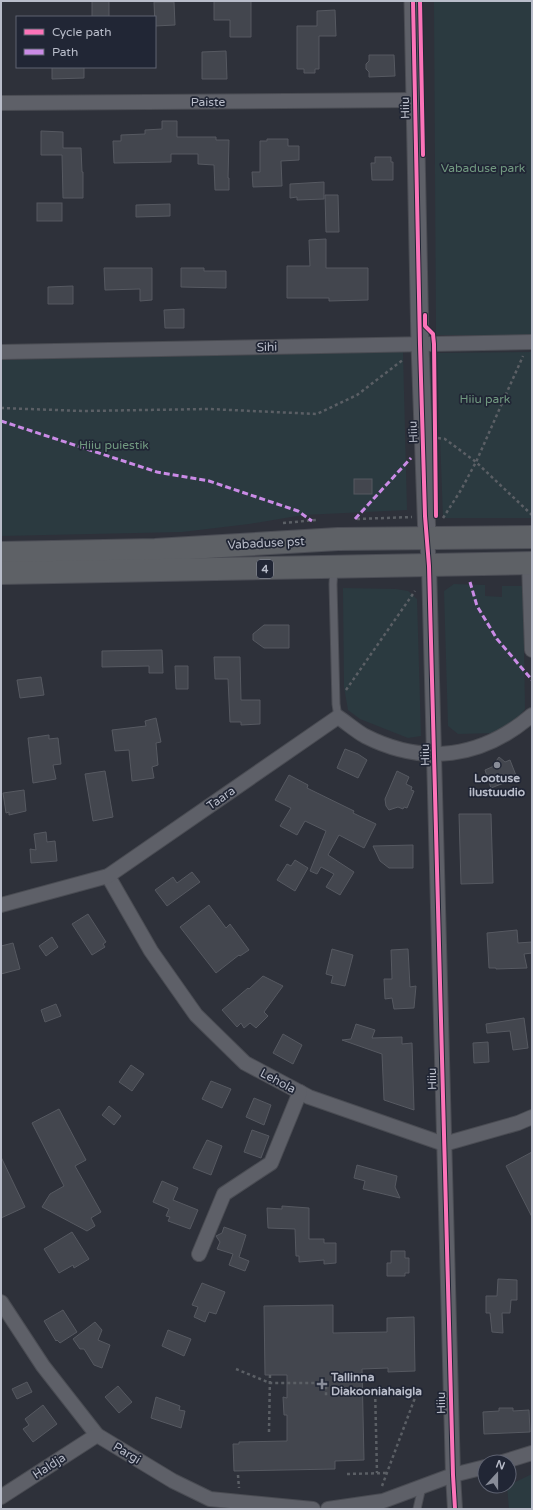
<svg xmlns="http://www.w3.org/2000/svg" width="533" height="1510" font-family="'Varela Round',sans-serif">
<rect width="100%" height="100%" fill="#2e313a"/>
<g fill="#2b3a40">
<path d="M434 1H532V335H436Z"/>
<path d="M403 352 407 510 303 515 249 524 182 532 1 536V360Z"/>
<path d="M532 352V518H443L437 353Z"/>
<path d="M454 584 485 585V596L502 597V586H523L525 709 513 723 496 733 458 734 448 726 444 591Z"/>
<path d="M343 588 396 589 408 591 417 599 421 736 408 738 360 719 348 710 344 687Z"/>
<path d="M532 1474V1509H509L507 1486Z"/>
</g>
<g fill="#43464e" stroke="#565961">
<rect x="92" y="1" width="17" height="16"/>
<path d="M214 1H251V37H230V20H214Z"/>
<path d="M154 2H174L175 25 155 26Z"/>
<path d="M335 10 336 36H319V69H315V73H304V69H297V26H317V11Z"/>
<path d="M226 51 227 79H202V52Z"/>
<path d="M369 55H394L395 76 369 77V72L366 69V64L369 61Z"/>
<path d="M52 67H84V78L52 79Z"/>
<path d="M162 121H177V137H216V140H229L228 178H229V190H215L214 165 198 164V154H171V162L114 163 113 141H121V135L145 134V130L162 129Z"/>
<path d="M41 131 63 132V148H81L82 172H83V198H63L62 155H41Z"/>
<path d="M267 139H288V146H299V160L281 161 282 186 253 187 252 172H260V141H267Z"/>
<path d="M375 157H391V162H393V180H372L371 163H375Z"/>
<path d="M324 182V199L297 200V197L290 198V184Z"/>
<path d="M325 195H338L339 232H326Z"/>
<rect x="37" y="203" width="25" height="18"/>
<path d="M170 204V216L136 217V205Z"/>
<path d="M326 239V268H368V300L329 301V298H287V266H310L309 240Z"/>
<path d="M104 268H152V300L140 301V289L105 290Z"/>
<path d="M181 268H204V271H226V288L181 287Z"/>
<path d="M73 286V304H48V287Z"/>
<path d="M184 309V328H165L164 310Z"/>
<rect x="354" y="479" width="18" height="15"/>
<path d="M264 625H289V648H264L253 640V634Z"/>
<path d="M162 650 163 673H149V666L102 667V651Z"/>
<path d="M214 657H240L241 700H260V724L241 725V722H230L228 679H215Z"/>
<path d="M175 666H188V689H176Z"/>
<path d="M41 677 44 695 20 698 17 680Z"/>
<path d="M156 718 161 742 156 743 158 765 152 767 154 778 132 781 129 750 115 751 112 730 146 726 145 721Z"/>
<path d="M49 735V739L58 738 61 764 53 765 56 779 33 783 28 738Z"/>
<path d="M345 749 358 754 367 760 358 778 337 768Z"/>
<path d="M499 757 505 762 510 760 517 778 491 788 485 770 492 767Z"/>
<path d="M105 771 113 817 93 821 85 774Z"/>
<path d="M397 771 409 777 406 784 412 787 411 790 414 791 407 808 404 807 403 809 398 807 389 810 386 806 385 799Z"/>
<path d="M289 775 308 785 307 788 354 811 353 813 376 824 364 848 339 835 328 855 354 872 340 895 326 887 334 874 321 867 317 874 310 871 326 831 305 821 297 835 280 826 291 808 275 800Z"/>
<path d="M24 790 26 811 9 815V812L6 813 3 793Z"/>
<path d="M459 814H491L493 883 461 884Z"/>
<path d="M46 832 47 842 55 841 57 861 31 863 30 849 36 850 34 834Z"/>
<path d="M413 845V868H389L380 861 373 846Z"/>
<path d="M295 860 308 868 295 891 277 880 287 864 291 866Z"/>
<path d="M192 872 200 882 167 906 155 890 173 877 177 883Z"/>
<path d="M209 905 226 928 230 924 249 950 240 956 239 955 216 973 180 927Z"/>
<path d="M88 914 106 942 103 944 105 947 92 955 72 924Z"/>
<path d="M517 930 518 943 532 942V953L524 954 527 968 496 969V968H489L487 933Z"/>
<path d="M52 937 58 947 46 956 39 946Z"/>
<path d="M13 943 20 969 1 974V946Z"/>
<path d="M332 949 353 955 345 986 331 983 333 976 326 974Z"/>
<path d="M408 949 410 987 416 986 414 1008 394 1009 392 998 385 999 384 979H392L391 950Z"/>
<path d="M263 976 283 986 264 1012 268 1016 256 1028 250 1023 244 1028 241 1023 237 1027 222 1010 248 988 249 989Z"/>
<path d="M56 1004 61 1016 45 1022 41 1010Z"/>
<path d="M524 1018 528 1048 513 1050 510 1031 487 1033 486 1024Z"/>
<path d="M356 1024 375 1030 372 1038 402 1037V1044L412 1043 414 1110 384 1100 382 1054 342 1040 351 1039Z"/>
<path d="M283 1034 302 1045 293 1064 273 1053Z"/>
<path d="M488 1042 489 1062 474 1063 473 1043Z"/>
<path d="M131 1065 144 1074 132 1091 119 1082Z"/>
<path d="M211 1081 231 1089 222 1108 202 1099Z"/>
<path d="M254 1098 271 1105 264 1125 246 1117Z"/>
<path d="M109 1106 121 1116 114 1125 102 1115Z"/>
<path d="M59 1109 86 1160 75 1166 101 1212 91 1218 95 1226 87 1231 42 1207 50 1194 64 1186 32 1123Z"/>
<path d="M252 1130 269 1136 261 1158 244 1152Z"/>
<path d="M207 1140 222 1146 211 1175 193 1168Z"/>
<path d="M532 1152V1217L506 1166Z"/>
<path d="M1 1157 25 1207 1 1218Z"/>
<path d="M357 1165 397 1176 395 1187 400 1198 363 1189 365 1181 354 1178Z"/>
<path d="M162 1181 178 1188 173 1200 198 1210 190 1229 168 1221 170 1217 166 1216 169 1209 153 1202Z"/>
<path d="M282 1206 309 1208V1239H324V1243H336V1263L324 1264V1260L299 1262V1256H296L295 1229 268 1228 267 1208 282 1209Z"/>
<path d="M224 1227 246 1235 239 1257 249 1261 245 1271 229 1265 233 1254 217 1249 220 1242 216 1236 222 1233Z"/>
<path d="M72 1232 89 1259 74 1268 73 1265 59 1273 44 1249Z"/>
<path d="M391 1251H405V1258H409V1273H405V1276H387V1263H391Z"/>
<path d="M498 1279 517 1280V1300H511L510 1313H502L503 1333 492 1332 490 1313H486V1296H497Z"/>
<path d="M202 1283 225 1292 216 1314 209 1312 205 1322 194 1317 198 1307 192 1305Z"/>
<path d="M333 1305V1333L387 1332V1318L414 1317 415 1371 388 1372V1368L362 1369 364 1460 335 1461V1469L234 1471 233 1444H239V1442L287 1441V1415H284L283 1397 287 1398V1375H265L264 1306Z"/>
<path d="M63 1310 77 1332 60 1343 57 1340 56 1341 44 1321Z"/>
<path d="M95 1322 102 1330 98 1340 110 1345 102 1368 94 1365 84 1349H80L73 1339Z"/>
<path d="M168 1330 191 1339 184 1356 162 1346Z"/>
<path d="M27 1382 32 1392 17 1399 12 1389Z"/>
<path d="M118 1386 132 1402 119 1413 105 1397Z"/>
<path d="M156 1397 180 1406 179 1410 185 1411 181 1428 151 1418Z"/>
<path d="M43 1405 57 1424 33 1442 23 1429 29 1425 25 1419Z"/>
<path d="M499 1408H513V1411L529 1410 530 1432 484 1434 483 1412 499 1411Z"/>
</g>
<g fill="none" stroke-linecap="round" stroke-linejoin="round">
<defs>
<g id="service">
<path d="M334 569 333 584 336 704 338 717"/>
<path d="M417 1509 422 1487"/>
</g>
<g id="minor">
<path d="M1 103 414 100"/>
<path d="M1 352 532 342"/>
<path d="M427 538 429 566 453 1475 455 1509"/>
<path d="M529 563 532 650"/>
<path d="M108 876 151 951 196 1015 245 1063 309 1097 444 1144 518 1123 532 1117"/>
<path d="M1 905 108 876 338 717C347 723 356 731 365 736 424 766 482 758 532 715"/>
<path d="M199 1254 224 1194 271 1163 300 1092"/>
<path d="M1 1302 43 1366 97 1435 173 1481 210 1499 313 1509"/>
<path d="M503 1462 532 1453"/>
<path d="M1 1497 97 1435"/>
<path d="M328 1509 383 1501 453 1475 485 1467"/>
</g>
<path id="tertiary" d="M413 1 420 345 427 538"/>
<g id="trunk">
<path d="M1 553 155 550 338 539 532 537"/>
<path d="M1 573 532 563"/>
</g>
</defs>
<use href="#service" stroke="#4a4c53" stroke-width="9"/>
<use href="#minor" stroke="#4a4c53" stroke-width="16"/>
<use href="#tertiary" stroke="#4a4c53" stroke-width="19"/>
<use href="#trunk" stroke="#4b4d55" stroke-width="24"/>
<g stroke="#5b5f65" stroke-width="2.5" stroke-dasharray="3 3" stroke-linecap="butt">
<path d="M1 408 83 411 209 409 317 414 357 395 404 359"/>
<path d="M438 438 445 439 476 462 532 515"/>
<path d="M443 518 461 490 476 462 523 356"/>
<path d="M357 519 412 517"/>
<path d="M283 523 316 520"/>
<path d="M346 690 415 591"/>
<path d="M236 1369 270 1383H326V1396"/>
<path d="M375 1387 377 1473"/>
<path d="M269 1432 270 1375"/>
<path d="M347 1474 387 1473"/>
<path d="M238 1475 239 1488"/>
<path d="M382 1486 419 1387"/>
</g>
<use href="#service" stroke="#5e6068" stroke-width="7"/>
<use href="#minor" stroke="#5e6068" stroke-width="14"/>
<use href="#tertiary" stroke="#5e6068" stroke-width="17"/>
<use href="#trunk" stroke="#5e6166" stroke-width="22"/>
<g stroke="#ca8be6" stroke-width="3" stroke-dasharray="6 3" stroke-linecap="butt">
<path d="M1 421 157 472 209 481 298 511 312 521"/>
<path d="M355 519 411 458"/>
<path d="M470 582 477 606 497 639 532 680"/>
</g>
<defs>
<g id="cycleway">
<path d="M413 1 420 345 425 516 429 566 453 1475 455 1509"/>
<path d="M420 1 423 155"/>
<path d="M425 315V326L433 334 434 344 436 516"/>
</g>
</defs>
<use href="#cycleway" stroke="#212635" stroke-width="6"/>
<use href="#cycleway" stroke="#fb73b8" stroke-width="4"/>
</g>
<g fill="#888c98" stroke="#212635" stroke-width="1.5">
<circle cx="497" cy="765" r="4"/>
<path d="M320 1378h4v4h4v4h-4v4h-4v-4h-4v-4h4z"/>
</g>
<g text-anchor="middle" stroke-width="3.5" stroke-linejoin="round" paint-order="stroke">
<rect fill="#212635" stroke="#8b909d" stroke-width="1" x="257" y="560" width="16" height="18" rx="3"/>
<g font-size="11" font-weight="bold" fill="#b9bdca">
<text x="265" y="573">4</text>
</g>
<g font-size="12" fill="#b9bdca" stroke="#212635">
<text x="208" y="106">Paiste</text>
<text transform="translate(405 108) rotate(-91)" y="4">Hiiu</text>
<text transform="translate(267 347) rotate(-1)" y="4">Sihi</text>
<text transform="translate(413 432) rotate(-92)" y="4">Hiiu</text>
<text transform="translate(266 543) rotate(-3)" y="4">Vabaduse pst</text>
<text transform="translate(425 755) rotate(-91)" y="4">Hiiu</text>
<text transform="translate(221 798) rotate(-35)" y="4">Taara</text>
<text transform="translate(432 1079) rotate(-91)" y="4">Hiiu</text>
<text transform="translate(278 1081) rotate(28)" y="4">Lehola</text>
<text transform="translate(441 1403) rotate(-91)" y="4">Hiiu</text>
<text transform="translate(127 1453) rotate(31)" y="4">Pargi</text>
<text transform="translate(49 1466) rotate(-33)" y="4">Haldja</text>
</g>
<g font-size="12" fill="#719980" stroke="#212635">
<text x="483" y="172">Vabaduse park</text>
<text x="485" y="403">Hiiu park</text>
<text x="114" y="449">Hiiu puiestik</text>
</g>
<g font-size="12" font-weight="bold" fill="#b9bdca" stroke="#212635">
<text x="497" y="782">Lootuse<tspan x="497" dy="14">ilustuudio</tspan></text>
<text x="331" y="1381" text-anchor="start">Tallinna<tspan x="331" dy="14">Diakooniahaigla</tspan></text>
</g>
</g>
<rect width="533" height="1510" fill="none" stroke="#b9bdca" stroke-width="4"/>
<rect x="16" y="16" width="140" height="52" fill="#212635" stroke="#5e6271"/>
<rect x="24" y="29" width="20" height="6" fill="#fb73b8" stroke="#5e6271"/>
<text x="52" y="36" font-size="12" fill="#b9bdca">Cycle path</text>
<rect x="24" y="49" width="20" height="6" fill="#ca8be6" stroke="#5e6271"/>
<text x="52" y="56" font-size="12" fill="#b9bdca">Path</text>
<g transform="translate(497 1474) rotate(21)"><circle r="19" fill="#212635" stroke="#5e6271"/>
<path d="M0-3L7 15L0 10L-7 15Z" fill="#888c98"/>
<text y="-6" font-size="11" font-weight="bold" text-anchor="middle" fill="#b9bdca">N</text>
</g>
</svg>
